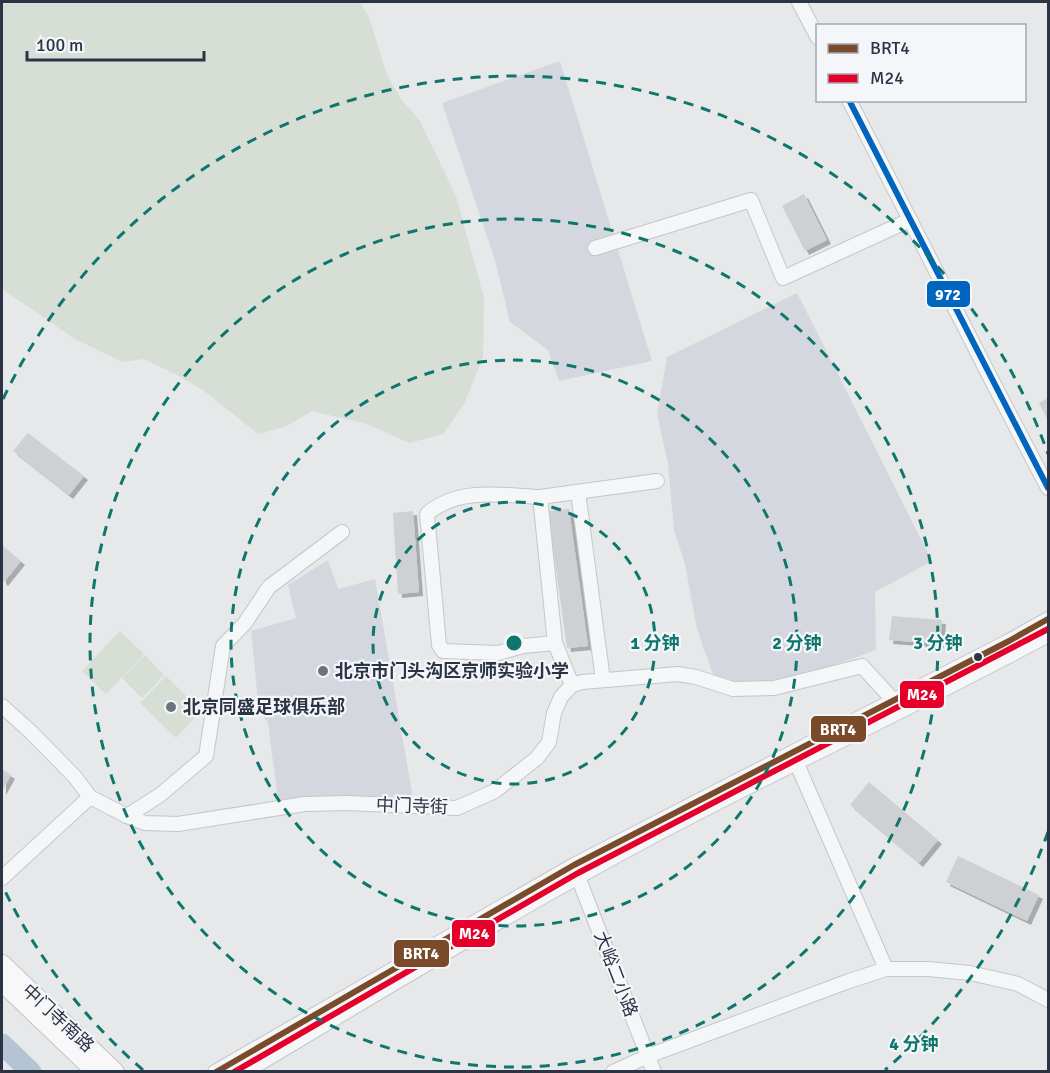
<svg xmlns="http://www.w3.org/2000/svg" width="1050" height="1073" font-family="Signika,'Noto Sans SC',sans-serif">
<defs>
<filter id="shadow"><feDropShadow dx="4" dy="4" stdDeviation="0" flood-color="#0004"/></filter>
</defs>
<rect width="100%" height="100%" fill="#e6e8ea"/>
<g fill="#d4d7dd">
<path d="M560 61 652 361 559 381 548 350 510 322 495 260 442 103Z"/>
<path d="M797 293 932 561 875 592 876 650 823 669 764 682 715 680 697 629 685 564 674 530 668 464 657 414 667 357Z"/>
<path d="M328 560 338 589 375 579 413 798 278 799 268 723 259 711 251 631 296 618 288 585Z"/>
</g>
<g fill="#d6ded6">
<path d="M2 2H360L369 17 387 75 401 99 420 121 456 196 484 298 483 357 464 404 443 434 409 443 367 424 312 411 285 427 258 434 203 390 177 375 144 359 122 362 75 339 2 289Z"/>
<path d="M120 631 144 654 106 694 82 671Z"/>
<path d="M145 655 164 675 142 698 122 678Z"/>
<path d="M166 676 201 711 176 738 140 703Z"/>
</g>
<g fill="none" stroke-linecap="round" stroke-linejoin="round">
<path stroke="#b4c4d5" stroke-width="21" d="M2 1044 31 1072"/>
</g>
<g fill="#ced0d3" filter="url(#shadow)">
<path d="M804 194 827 240 805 251 782 206Z"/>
<path d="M1048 398V421L1039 403Z"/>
<path d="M28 433 84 476 69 495 13 451Z"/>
<path d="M569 509 588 646 567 648 548 511Z"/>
<path d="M413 511 419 592 398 594 393 513Z"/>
<path d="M2 545 21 561 4 582 2 580Z"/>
<path d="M892 616 942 620 940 644 889 640Z"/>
<path d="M2 769 11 775 2 791Z"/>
<path d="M869 782 938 840 919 863 850 805Z"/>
<path d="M958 856 1039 895 1027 921 946 882Z"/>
</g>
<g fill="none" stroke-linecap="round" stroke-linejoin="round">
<defs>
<g id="minor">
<path d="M799 2 818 38"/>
<path d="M849 100 989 375 1048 488"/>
<path d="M595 248 751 200 783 278 910 220"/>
<path d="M578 492 603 680"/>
<path d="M540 497 657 481"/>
<path d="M555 643 523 646 498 653 443 651 439 645 427 514C458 487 502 495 540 497L555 643 572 685"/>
<path d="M2 706 32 733 75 777 90 797 127 816 145 823 178 824 305 804 348 803 457 808 495 791 537 758 549 742 554 713 561 697 572 685 582 682 678 674 696 677 733 689 774 688 862 666 893 700"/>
<path d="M797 764 886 969"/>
<path d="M127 816 160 795 206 756 223 646 245 623 269 587 342 532"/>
<path d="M578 877 654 1072"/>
<path d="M2 878 90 797"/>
<path d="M215 1072 574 865 1009 641 1048 619"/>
<path d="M245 1072C381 991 516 909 655 835 785 766 919 705 1048 635"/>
<path d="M613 1072 648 1056 849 981 886 969H928L970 973 1018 984 1048 1000"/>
</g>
<g id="major">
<path d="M2 964 115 1072"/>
<path d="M2 982 96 1072"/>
</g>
</defs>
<use href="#minor" stroke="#c4c6c8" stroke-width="16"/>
<use href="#major" stroke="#c2c5c8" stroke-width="20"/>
<use href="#minor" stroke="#f5f6f7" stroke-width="14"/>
<use href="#major" stroke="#f8f8f8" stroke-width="18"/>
<defs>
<path id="bus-1" d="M216 1072 574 865 1009 641 1048 619"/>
<path id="bus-2" d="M234 1072 578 873 1048 629"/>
<path id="bus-3" d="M849 100 1048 488"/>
</defs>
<use href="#bus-1" stroke="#f4f6f9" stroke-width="10"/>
<use href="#bus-2" stroke="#f4f6f9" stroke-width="10"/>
<use href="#bus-3" stroke="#f4f6f9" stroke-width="10"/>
<use href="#bus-1" stroke="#7a4b2a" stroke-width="6"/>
<use href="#bus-2" stroke="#e4002b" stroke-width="6"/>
<use href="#bus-3" stroke="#0065bd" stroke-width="6"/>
</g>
<g fill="none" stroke="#0f766e" stroke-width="3" stroke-dasharray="10 8">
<circle cx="514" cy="643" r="141"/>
<circle cx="514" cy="643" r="283"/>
<circle cx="514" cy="643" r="424"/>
<path d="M1048 832A566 566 0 0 1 885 1070M143 1070A566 566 0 0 1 3 887M3 399A566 566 0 0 1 1048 454"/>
</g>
<circle fill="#2b3445" stroke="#f4f6f9" stroke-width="2" cx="978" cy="657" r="5"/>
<g fill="#6c737f" stroke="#f4f6f9" stroke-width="2">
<circle cx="323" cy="671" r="6"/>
<circle cx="171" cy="707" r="6"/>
</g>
<g text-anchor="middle" stroke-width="4.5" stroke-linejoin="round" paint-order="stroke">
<g font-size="18" font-weight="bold" fill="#2b3445" stroke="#f4f6f9" text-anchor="start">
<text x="335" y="677">北京市门头沟区京师实验小学</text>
<text x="183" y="713">北京同盛足球俱乐部</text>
</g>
<g font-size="18" fill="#2b3445" stroke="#f4f6f9">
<text transform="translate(412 806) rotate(2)" y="6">中门寺街</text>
<text transform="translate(616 974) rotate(69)" y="6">大峪二小路</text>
<text transform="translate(58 1018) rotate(43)" y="6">中门寺南路</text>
</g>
</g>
<circle cx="514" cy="643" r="9" fill="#0f766e" stroke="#f4f6f9" stroke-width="3"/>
<g font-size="18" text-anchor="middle" font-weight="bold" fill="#0f766e" stroke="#f4f6f9" stroke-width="4.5" stroke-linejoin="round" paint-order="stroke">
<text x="655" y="649">1 分钟</text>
<text x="797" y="649">2 分钟</text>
<text x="938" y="649">3 分钟</text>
<text x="914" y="1050">4 分钟</text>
</g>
<g stroke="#f4f6f9" stroke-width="2">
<rect x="926" y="280" width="45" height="28" rx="6" fill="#0065bd"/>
<rect x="899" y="680" width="46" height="29" rx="6" fill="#e4002b"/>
<rect x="810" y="715" width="57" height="28" rx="6" fill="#7a4b2a"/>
<rect x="451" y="919" width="45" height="29" rx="6" fill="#e4002b"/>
<rect x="393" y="939" width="57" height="29" rx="6" fill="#7a4b2a"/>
</g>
<g font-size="16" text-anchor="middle" font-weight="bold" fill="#fff">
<text x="948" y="300">972</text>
<text x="922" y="700">M24</text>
<text x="838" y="735">BRT4</text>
<text x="474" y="939">M24</text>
<text x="421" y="959">BRT4</text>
</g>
<rect width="1050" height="1073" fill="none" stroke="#2b3445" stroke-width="6"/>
<rect x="816" y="24" width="210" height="78" fill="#f4f6f9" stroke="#a4a8b1" stroke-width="1.5"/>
<rect x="828" y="44" width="30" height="9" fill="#7a4b2a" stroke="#a4a8b1" stroke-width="1.5"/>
<text x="870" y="54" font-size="18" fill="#2b3445">BRT4</text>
<rect x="828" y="74" width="30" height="9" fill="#e4002b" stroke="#a4a8b1" stroke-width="1.5"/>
<text x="870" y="84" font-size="18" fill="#2b3445">M24</text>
<path d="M27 51v9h177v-9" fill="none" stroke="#2b3445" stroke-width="3"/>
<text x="36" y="51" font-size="18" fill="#2b3445" stroke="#f4f6f9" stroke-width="4.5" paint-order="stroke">100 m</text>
</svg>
